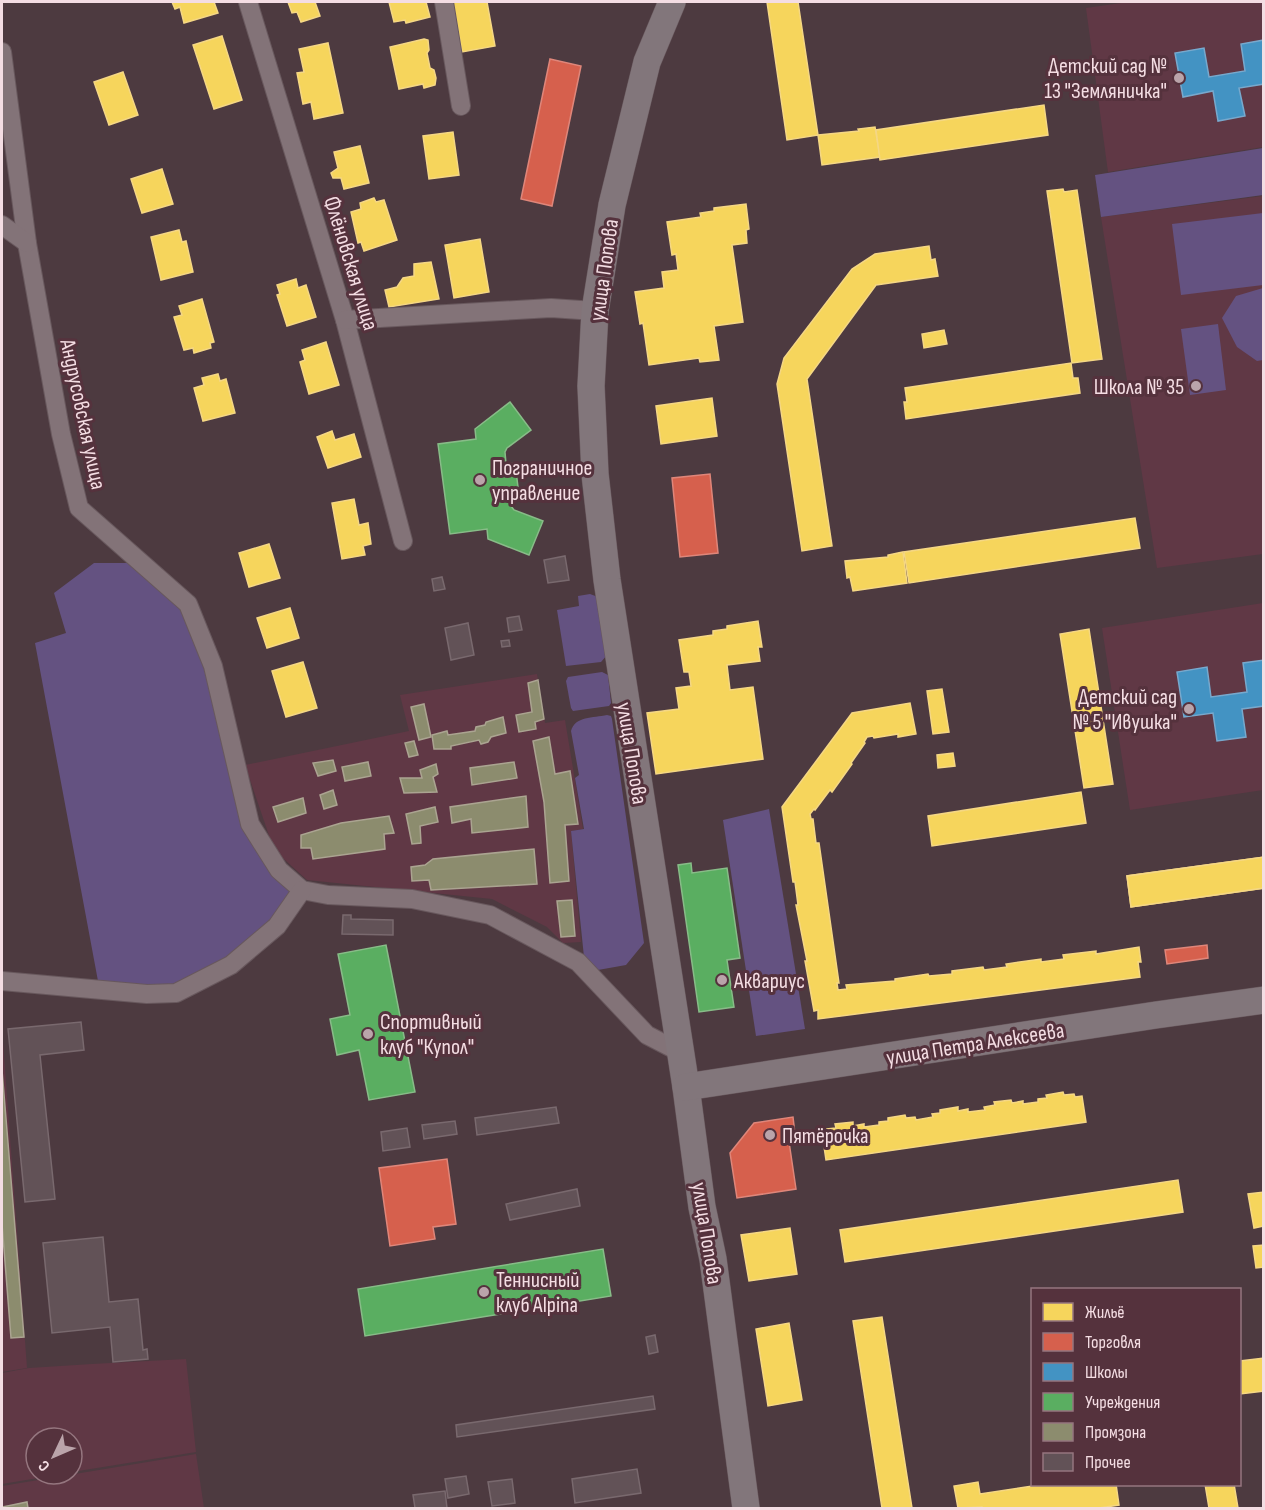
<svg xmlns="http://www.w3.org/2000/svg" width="1265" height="1510" font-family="'Sofia Sans Condensed',sans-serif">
<rect width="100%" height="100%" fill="#4d3a40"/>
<g fill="#603845">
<path d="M1128 2H1263V147L1108 172 1086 8Z"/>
<path d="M1263 196V554L1157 568 1101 217Z"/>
<path d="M1263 603V790L1130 810 1102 628Z"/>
<path d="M537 674 545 723 565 720 583 829 571 831 581 942 563 943 547 927 492 899 307 880 274 850 245 765 409 731 400 695Z"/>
<path d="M2 1028 27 1368 2 1372Z"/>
<path d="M186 1359 196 1452 72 1472V1438H36V1474H62L2 1484V1373L29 1368 92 1364Z"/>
<path d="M196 1454 204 1508H2V1486Z"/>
</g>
<g fill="#645281">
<path d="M1263 148V195L1101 217 1095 175Z"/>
<path d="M1263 213V285L1181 295 1172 224Z"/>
<path d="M1263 288V360L1257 361 1237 347 1222 318 1236 296Z"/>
<path d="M1218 324 1226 390 1190 395 1181 329Z"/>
<path d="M94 563H128L180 608 205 668 241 826 292 893 270 922 223 961 172 985 145 986 98 981 35 643 66 633 54 593Z"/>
<path d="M590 594 598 597 607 655 601 662 566 666 557 610 579 606 578 596Z"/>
<path d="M602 672 608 675 611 703 609 706 573 711 571 708 566 681 568 677Z"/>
<path d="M607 715 611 716 612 719 644 943 626 965 598 970 584 957 571 831 584 829 575 778 579 775 571 731C575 716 593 718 607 715Z"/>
<path d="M769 809 805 1029 756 1036 723 820Z"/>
</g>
<g fill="#f6d55c" stroke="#f5d784" stroke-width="1.5">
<path d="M172 2H214L218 13 184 23 180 7 175 9Z"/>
<path d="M288 2H315L320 16 301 22 297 12 292 13Z"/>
<path d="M389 2H426L430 17 406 23 405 20 394 22Z"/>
<path d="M453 2H487L495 46 462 52Z"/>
<path d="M767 2H798L818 135 859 131 858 129 875 127 880 157 822 165 818 135 787 140Z"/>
<path d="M222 36 242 100 214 109 193 45Z"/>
<path d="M424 39 428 40 429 50 427 53 430 68 434 70 436 78 435 85 424 88 423 84 399 89 390 47Z"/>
<path d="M328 43 343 113 314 119 311 102 303 104 297 73 304 72 299 49Z"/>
<path d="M123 72 138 115 109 125 94 82Z"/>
<path d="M1044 105 1048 135 880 160 876 130Z"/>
<path d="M453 132 459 175 429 179 423 136Z"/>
<path d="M360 146 369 183 344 189 341 178H333L331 173 338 168 334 152Z"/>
<path d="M162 169 173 204 142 213 131 179Z"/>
<path d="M1063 189 1064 192 1077 190 1102 359 1072 363 1047 191Z"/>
<path d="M374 198 376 202 384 200 397 240 364 251 361 242 358 243 351 212 361 209 360 203Z"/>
<path d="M746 204 749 229 746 230 747 243 732 245 743 322 714 326 719 360 700 362 699 358 649 365 643 323 640 324 635 292 664 288 662 272 678 270 676 254 672 255 667 222 701 217 700 213 714 211V208Z"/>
<path d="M179 230 182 242 186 241 193 272 161 280 151 237Z"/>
<path d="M480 239 489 292 454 298 445 245Z"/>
<path d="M929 246 931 260 935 259 938 276 876 285 807 379 832 546 802 551 777 384 784 358 852 269 875 254Z"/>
<path d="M431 262 439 299 389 307 385 290 397 287 403 278 414 276V264Z"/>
<path d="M296 279 298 288 306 285 316 317 287 326 277 295 280 294 277 285Z"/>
<path d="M202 299 214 342 210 343 211 348 194 353 193 348 184 350 174 317 182 315 179 306Z"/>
<path d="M944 330 947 344 924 348 922 334Z"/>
<path d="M326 342 339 385 309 394 300 362 305 360 302 350Z"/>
<path d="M1071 363 1073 378H1078L1080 393 906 419 904 402H907L905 388Z"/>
<path d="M218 374 220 381 226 379 235 413 203 421 194 388 204 385 202 378Z"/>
<path d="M712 398 717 436 661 444 656 406Z"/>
<path d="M332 431 335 440 354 434 361 457 328 468 317 437Z"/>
<path d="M354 499 359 525 368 523 371 544 363 546 365 555 342 559 332 503Z"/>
<path d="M1135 518 1140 548 909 583 904 552Z"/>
<path d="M269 544 280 578 249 587 239 553Z"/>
<path d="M903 552 907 583 853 591 850 577 847 578 845 561 888 557V555Z"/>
<path d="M290 608 299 638 267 648 257 618Z"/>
<path d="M758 621 762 647H758L760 661 727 665 730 690 753 687 763 759 656 774 647 713 679 709 676 688 691 686 689 672H684L679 640 713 635V631L727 629V626Z"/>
<path d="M1089 629 1113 784 1084 788 1060 634Z"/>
<path d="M303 662 317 708 286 717 272 671Z"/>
<path d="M942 689 949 732 933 734 927 691Z"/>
<path d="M910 703 916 734 898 737V734L874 738 873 736 867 737 864 742 865 743 851 763 852 764 832 792 830 790 815 810 814 809 810 814 811 819H813L816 843H819L839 983H837L838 990 847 989 846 985 895 981V979L928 974 929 976 952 974V971L983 967 984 970 1007 967 1006 964 1041 959V962L1064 959 1063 955 1096 951V954L1139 947 1141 962H1138L1140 977 818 1019V1010L814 1011 805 961H807L796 905H798L795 882H793L782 807 852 713Z"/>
<path d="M953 753 955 766 938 768 937 755Z"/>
<path d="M1081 792 1086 823 932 846 928 816Z"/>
<path d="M1264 857V888L1131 907 1127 876Z"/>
<path d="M1264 857V888L1131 907 1127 876Z"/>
<path d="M1063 1092 1064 1095 1074 1094 1075 1097 1082 1096 1086 1122 826 1160 822 1133H827V1129L836 1128 835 1124 853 1122V1126L864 1124V1127L879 1125V1122L888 1121V1118L905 1115 906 1118 915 1117 916 1120 933 1117 932 1114 940 1113V1110L958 1107V1111L968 1109V1112L985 1110 984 1107 995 1105 994 1102 1011 1100 1012 1103 1023 1101V1104L1038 1102V1099L1047 1098 1046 1095Z"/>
<path d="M1178 1180 1183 1212 845 1262 840 1230Z"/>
<path d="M1264 1192V1226L1254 1228 1248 1194Z"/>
<path d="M790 1228 797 1274 749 1281 741 1235Z"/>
<path d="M1264 1245V1267L1256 1268 1253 1246Z"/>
<path d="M882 1317 912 1508H882L853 1321Z"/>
<path d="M789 1323 802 1400 768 1406 756 1329Z"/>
<path d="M1264 1358V1391L1240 1394V1361Z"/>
<path d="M978 1482 980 1494 1046 1484H1116L1119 1505 1099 1508H982V1507L958 1508 954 1486Z"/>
<path d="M1205 1484H1234L1238 1508H1209Z"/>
</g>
<g fill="#d6604d" stroke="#df867a" stroke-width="1.5">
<path d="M550 59 581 66 552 206 521 199Z"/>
<path d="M710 474 718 553 680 557 672 478Z"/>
<path d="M1207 945 1208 958 1167 964 1165 950Z"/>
<path d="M793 1117 795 1134 788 1135 796 1189 737 1198 730 1153 754 1123Z"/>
<path d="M447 1159 456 1224 433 1227 435 1239 390 1246 379 1168Z"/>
</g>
<g fill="#4393c3" stroke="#78a9cd" stroke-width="1.5">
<path d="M1264 40V84L1239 88 1245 116 1218 121 1213 91 1183 97 1175 53 1204 48 1209 77 1245 71 1241 44Z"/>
<path d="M1264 660V706L1242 709 1246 737 1217 741 1213 713 1184 717 1177 672 1207 667 1211 697 1247 692 1243 663Z"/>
</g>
<g fill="#5aae61" stroke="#88bc88" stroke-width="1.5">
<path d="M510 402 531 430 507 448 505 452 506 464 515 463 519 495 510 496 511 506 514 510 543 521 529 555 488 539 487 529 450 534 438 444 476 439 475 429Z"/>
<path d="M691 863 692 873 727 868 740 958 727 960 734 1007 699 1012 678 865Z"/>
<path d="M386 945 415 1092 369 1100 359 1050 337 1055 330 1019 350 1015 338 954Z"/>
<path d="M603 1249 611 1296 365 1336 358 1289Z"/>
</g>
<g fill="#8c8c6e" stroke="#aba491" stroke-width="1.5">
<path d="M538 680 544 719 535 722 536 729 519 732 516 715 532 712 528 683Z"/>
<path d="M424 704 431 737 419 740 411 707Z"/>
<path d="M503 717 506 733 491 737 488 742 481 744 479 740 451 746V749H434L432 735 447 731 448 735 475 731 476 727 485 725 486 722Z"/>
<path d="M549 737 555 774 570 771 578 824 565 825 569 881 550 883 544 802 533 741Z"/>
<path d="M414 741 418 755 409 757 405 743Z"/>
<path d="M333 760 336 771 318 776 313 763Z"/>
<path d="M368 762 371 776 345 781 342 767Z"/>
<path d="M514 762 517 778 472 785 470 768Z"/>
<path d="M436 764 438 774 433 777 437 792 404 793 400 778H422L420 770Z"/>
<path d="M333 790 337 805 324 809 320 795Z"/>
<path d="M526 796 528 827 472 833 471 819 452 823 450 807Z"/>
<path d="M303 798 306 813 278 822 273 807Z"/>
<path d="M435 807 438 822 420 826 421 843 412 844 406 814Z"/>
<path d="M389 816 394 833 384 834 385 849 313 859 311 848H301V835L341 823Z"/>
<path d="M534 849 537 884 431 890 429 880 412 881 411 867 425 865 433 859Z"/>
<path d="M572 900 575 936 561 937 557 901Z"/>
<path d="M2 1070 24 1337 11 1338 2 1224Z"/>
<path d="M27 1502 28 1508H2V1507Z"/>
</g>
<g fill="#625257" stroke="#79696e" stroke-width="1.5">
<path d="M565 556 569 580 548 583 544 560Z"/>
<path d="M442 577 445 589 434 591 432 579Z"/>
<path d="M519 616 522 630 509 632 507 618Z"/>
<path d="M468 623 474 655 451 660 445 628Z"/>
<path d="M509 640 510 646 502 647 501 641Z"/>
<path d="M343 915H351V919L393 920V935L342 934Z"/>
<path d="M81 1022 84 1050 40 1055 55 1199 25 1202 8 1029Z"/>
<path d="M556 1107 559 1123 477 1135 475 1118Z"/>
<path d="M455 1121 457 1134 424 1139 422 1125Z"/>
<path d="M407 1128 410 1147 383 1151 381 1132Z"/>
<path d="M577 1189 580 1206 510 1220 506 1204Z"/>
<path d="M103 1237 109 1302 138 1299 143 1350 147 1349 148 1359 113 1362 110 1327 52 1333 43 1243Z"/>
<path d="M655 1335 658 1352 649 1354 646 1337Z"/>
<path d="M653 1396 655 1409 457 1437 456 1425Z"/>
<path d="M637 1469 641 1493 575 1503 572 1479Z"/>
<path d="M466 1476 469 1494 448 1498 445 1479Z"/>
<path d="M512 1479 515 1503 492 1506 488 1482Z"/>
<path d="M445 1491 447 1508H415L413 1495Z"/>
</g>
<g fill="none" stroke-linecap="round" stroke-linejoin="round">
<defs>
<g id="street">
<path d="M248 2 345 320 403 541"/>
<path d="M444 2 461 106"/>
<path d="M2 52 27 243 61 434 79 508 188 604 213 666 250 824 279 870 302 890 328 895 412 899 490 915 578 962 647 1035 680 1052"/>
<path d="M2 225 27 243"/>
<path d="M345 320 551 308 595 311"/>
<path d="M2 981 147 994 176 993 231 965 277 926 302 890"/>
</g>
<g id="secondary">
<path d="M672 2 647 62 612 205 595 311 591 386 595 474 607 580 686 1087 702 1207 713 1259 746 1508"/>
<path d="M686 1087 1156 1015 1264 1000"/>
</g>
</defs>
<use href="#street" stroke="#68585d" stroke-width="20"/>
<use href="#secondary" stroke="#68585d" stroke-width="28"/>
<use href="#street" stroke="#837378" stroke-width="18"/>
<use href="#secondary" stroke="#82767b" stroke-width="27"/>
</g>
<g fill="#baa4aa" stroke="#55323d" stroke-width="2">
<circle cx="1179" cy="78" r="6"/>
<circle cx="1196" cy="386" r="6"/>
<circle cx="480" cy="480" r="6"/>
<circle cx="1189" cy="709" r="6"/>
<circle cx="722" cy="980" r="6"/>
<circle cx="368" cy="1034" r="6"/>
<circle cx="770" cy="1135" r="6"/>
<circle cx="484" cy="1292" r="6"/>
</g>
<g text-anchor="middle" stroke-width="6" stroke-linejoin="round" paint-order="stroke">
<g font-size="22" fill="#f4dde3" stroke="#55323d" text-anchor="start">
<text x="1167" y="73" text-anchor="end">Детский сад №<tspan x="1167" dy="25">13 "Земляничка"</tspan></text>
<text x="1184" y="394" text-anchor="end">Школа № 35</text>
<text x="492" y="475">Пограничное<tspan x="492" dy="25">управление</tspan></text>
<text x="1177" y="704" text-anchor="end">Детский сад<tspan x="1177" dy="25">№ 5 "Ивушка"</tspan></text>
<text x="734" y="988">Аквариус</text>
<text x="380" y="1029">Спортивный<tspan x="380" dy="25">клуб "Купол"</tspan></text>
<text x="782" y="1143">Пятёрочка</text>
<text x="496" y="1287">Теннисный<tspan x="496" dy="25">клуб Alpina</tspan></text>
</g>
<g font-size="22" fill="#f4dde3" stroke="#55323d">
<text transform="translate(352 263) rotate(73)" y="8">Флёновская улица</text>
<text transform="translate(603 270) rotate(-82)" y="8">улица Попова</text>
<text transform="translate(84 414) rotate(78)" y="8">Андрусовская улица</text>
<text transform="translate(633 753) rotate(81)" y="8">улица Попова</text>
<text transform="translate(975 1043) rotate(-9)" y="8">улица Петра Алексеева</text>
<text transform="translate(708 1233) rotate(81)" y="8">улица Попова</text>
</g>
</g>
<rect width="1265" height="1510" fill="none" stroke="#f4dde3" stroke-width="6"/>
<rect x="1031" y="1288" width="210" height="198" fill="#55323d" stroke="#95767f" stroke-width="1.5"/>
<rect x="1043" y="1303" width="30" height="18" fill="#f6d55c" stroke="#95767f" stroke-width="1.5"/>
<text x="1085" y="1318" font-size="18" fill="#f4dde3">Жильё</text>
<rect x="1043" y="1333" width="30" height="18" fill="#d6604d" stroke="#95767f" stroke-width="1.5"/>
<text x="1085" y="1348" font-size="18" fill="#f4dde3">Торговля</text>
<rect x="1043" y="1363" width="30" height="18" fill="#4393c3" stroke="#95767f" stroke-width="1.5"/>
<text x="1085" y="1378" font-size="18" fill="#f4dde3">Школы</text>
<rect x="1043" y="1393" width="30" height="18" fill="#5aae61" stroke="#95767f" stroke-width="1.5"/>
<text x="1085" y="1408" font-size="18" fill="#f4dde3">Учреждения</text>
<rect x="1043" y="1423" width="30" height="18" fill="#8c8c6e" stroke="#95767f" stroke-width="1.5"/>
<text x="1085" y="1438" font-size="18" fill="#f4dde3">Промзона</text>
<rect x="1043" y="1453" width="30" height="18" fill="#625257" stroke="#95767f" stroke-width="1.5"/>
<text x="1085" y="1468" font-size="18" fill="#f4dde3">Прочее</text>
<g transform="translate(54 1456) rotate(226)"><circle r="28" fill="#55323d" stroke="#95767f" stroke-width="1.5"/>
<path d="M0-4.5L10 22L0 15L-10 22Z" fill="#baa4aa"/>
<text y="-9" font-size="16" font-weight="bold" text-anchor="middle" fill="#f4dde3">С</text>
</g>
</svg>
